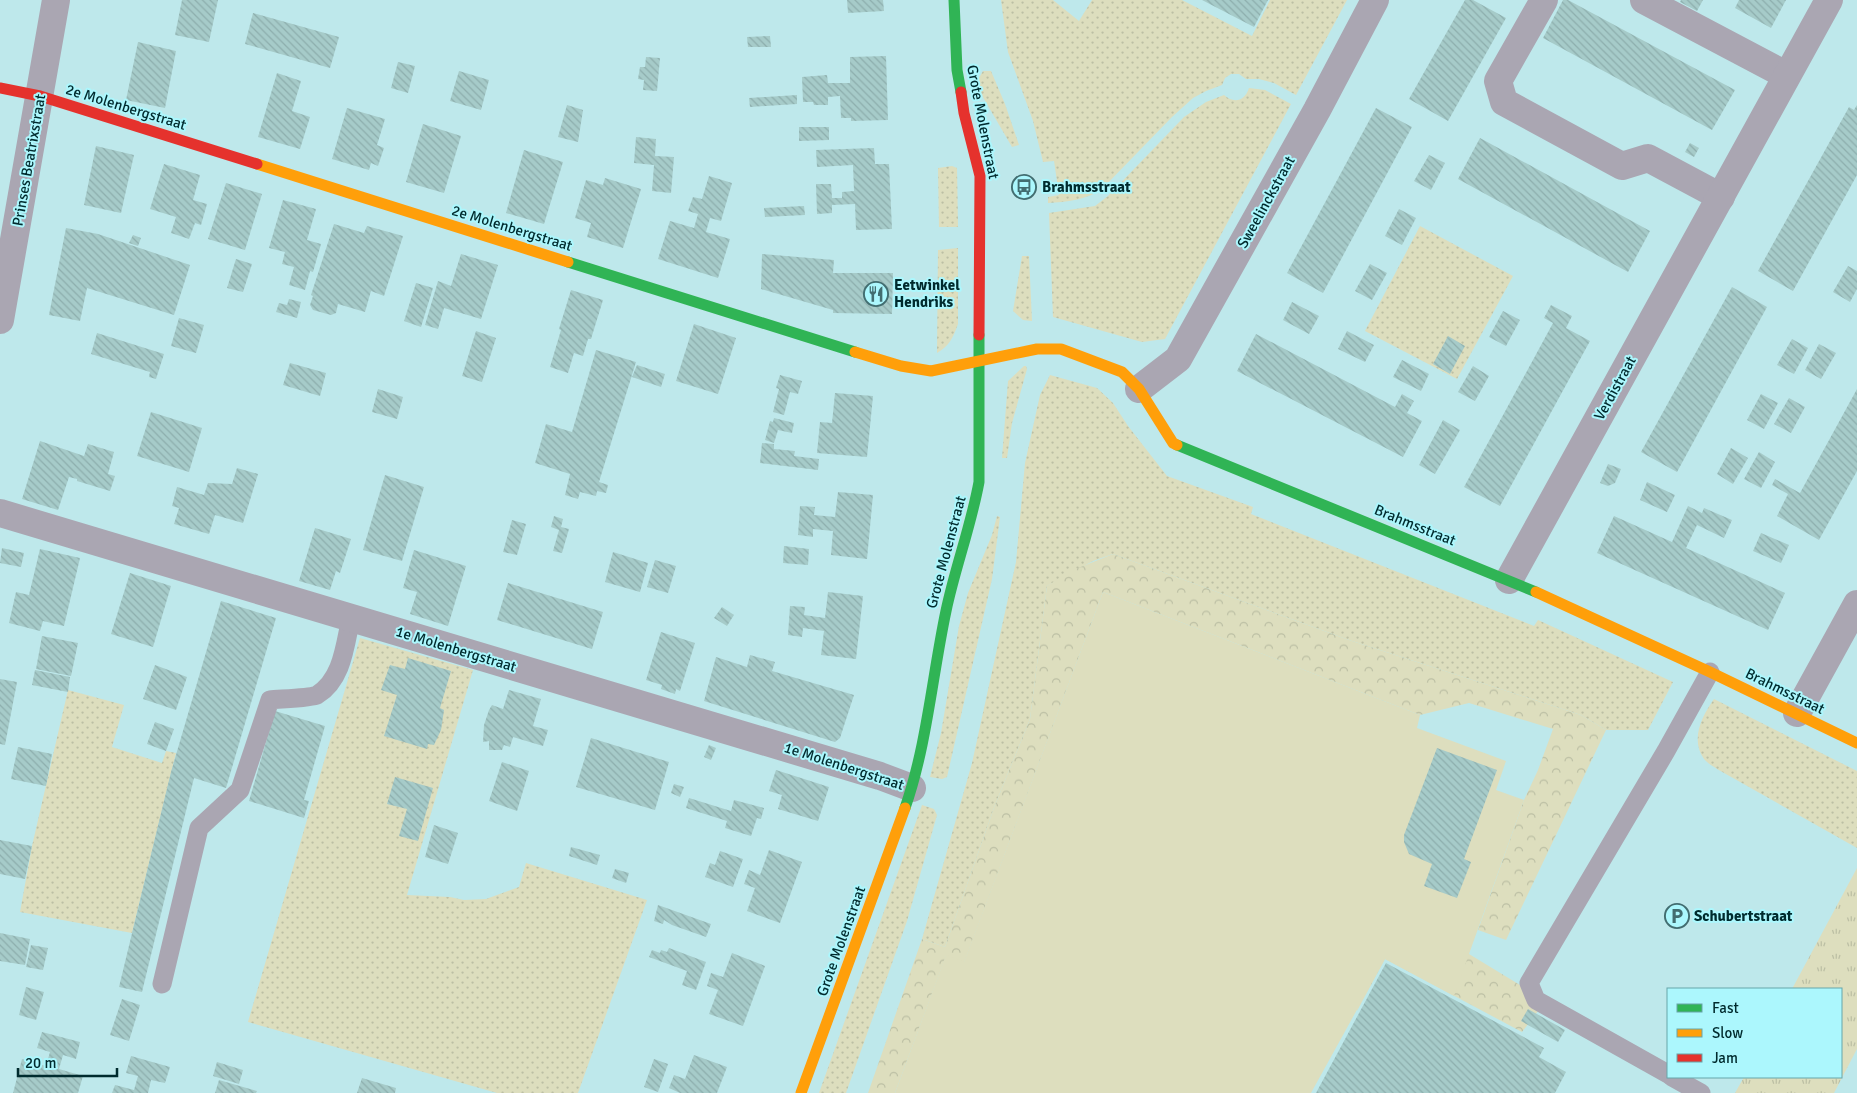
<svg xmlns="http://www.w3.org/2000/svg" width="1857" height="1093" font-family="Signika,sans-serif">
<defs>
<pattern id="grass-dots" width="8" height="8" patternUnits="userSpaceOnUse" patternTransform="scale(1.25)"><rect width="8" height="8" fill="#dddebe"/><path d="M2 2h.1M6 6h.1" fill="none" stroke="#bcbfa4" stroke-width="1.8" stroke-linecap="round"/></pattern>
<pattern id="forest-crowns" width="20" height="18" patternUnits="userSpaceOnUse" patternTransform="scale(1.25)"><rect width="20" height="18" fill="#dddebe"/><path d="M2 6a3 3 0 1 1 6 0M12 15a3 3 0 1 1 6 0" fill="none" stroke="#bcbfa4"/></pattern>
<pattern id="park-tufts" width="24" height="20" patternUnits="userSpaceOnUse" patternTransform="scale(1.25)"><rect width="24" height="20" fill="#dddebe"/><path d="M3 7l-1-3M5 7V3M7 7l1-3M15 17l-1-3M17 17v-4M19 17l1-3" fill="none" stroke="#bcbfa4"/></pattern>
<pattern id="building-back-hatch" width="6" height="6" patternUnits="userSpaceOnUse" patternTransform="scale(1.25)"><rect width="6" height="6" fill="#a6cbc9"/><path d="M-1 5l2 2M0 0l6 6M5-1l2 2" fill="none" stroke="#8daead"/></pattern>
</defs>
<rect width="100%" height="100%" fill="#bee8eb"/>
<g fill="url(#grass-dots)">
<path d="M1001 0H1053L1079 21 1092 0H1182L1252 36 1270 0H1347L1296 95 1274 83 1259 79H1246L1239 74H1231L1225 78 1222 85 1206 91 1193 98 1172 117 1102 189C1086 200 1067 202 1048 203V197L1059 195 1054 161 1043 162 1033 121 1008 52Z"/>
<path d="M983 71H991L1005 104 1019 145 1012 147 977 87 976 83Z"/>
<path d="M1249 88 1265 90 1291 104 1165 339 1142 342 1053 317 1049 213 1095 206 1108 196 1184 117 1206 102 1224 95C1234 104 1245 101 1249 88Z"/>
<path d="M952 166 957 168 958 227H939L938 168Z"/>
<path d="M1420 226 1513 276 1457 379 1365 331Z"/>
<path d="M958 248V324C953 338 949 346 937 353L938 250Z"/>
<path d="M1022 256H1029L1032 321 1023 320 1013 311Z"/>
<path d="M1024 366H1026L1027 369 1012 423 1007 458H1002L1008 381Z"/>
<path d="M1050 375 1097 388 1113 403 1128 426 1167 476 1253 507 1251 514 1534 626 1538 620 1673 682 1648 730H1606L1581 715 1349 640 1113 554 1093 561 1047 586 1030 719 995 805 945 947 922 939 972 763 1016 562 1025 463 1040 395Z"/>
<path d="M997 516 1000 517 992 579 947 777 942 779 930 777 941 733 959 626 968 593 992 535Z"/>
<path d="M360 638 473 670 407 895 450 897 464 900 486 899 519 887 526 863 647 900 578 1093H497L248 1022Z"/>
<path d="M68 690 124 705 112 747 162 763 166 751 176 753 132 933 20 912 32 846Z"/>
<path d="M1714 699 1857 771V848L1717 769C1713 766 1707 763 1704 759 1690 739 1702 716 1714 699Z"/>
<path d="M922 805 934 809 937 815 907 921 846 1093H819Z"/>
</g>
<g fill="url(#forest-crowns)">
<path d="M1113 554 1349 640 1581 715 1606 730 1506 940 1478 930 1524 800 1538 770 1553 729 1469 703 1420 715 1103 592 964 963 946 956 895 1093H868L922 939 945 947 995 805 1030 719 1047 586 1073 570Z"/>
<path d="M1367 917 1469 954 1520 985 1538 1011 1522 1032 1385 959 1357 1011Z"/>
</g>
<path fill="url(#park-tufts)" d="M1857 868V1049L1834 1093H1735L1744 1077H1841V989H1792Z"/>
<path fill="#dddebe" d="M1103 592 1420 715 1417 728 1506 761 1496 790 1524 800 1454 996 1385 959 1311 1093H895L946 955 964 962Z"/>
<g fill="url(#building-back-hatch)">
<path d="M182 0H218L209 42 175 35Z"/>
<path d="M847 0H883L884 11 848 13Z"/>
<path d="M1202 0H1268L1254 27Z"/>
<path d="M1465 0H1473L1506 18 1448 121 1409 99Z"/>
<path d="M1563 0H1568L1735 90 1712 130 1543 38Z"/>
<path d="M1681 0H1703L1697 11 1680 2Z"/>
<path d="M1739 0H1786L1771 28 1735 8Z"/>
<path d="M253 13 339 37 330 68 245 44Z"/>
<path d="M770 36 771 47H748L747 37Z"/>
<path d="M138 42 176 51 165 108 126 100Z"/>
<path d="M886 56 888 120 851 121V118H841L840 96 828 97V105H814L813 102H803L802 77 827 75 828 83H850V57Z"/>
<path d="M646 57 660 58 657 91 643 90 644 80 638 79 640 67H645Z"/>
<path d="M398 62 415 66 408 93 391 88Z"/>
<path d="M459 71 489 80 481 110 450 101Z"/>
<path d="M277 73 301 81 292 111 310 117 300 149 258 137Z"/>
<path d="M797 95V104L750 107 749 98Z"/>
<path d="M567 105 583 110 578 142 558 137Z"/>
<path d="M1857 105V175L1793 291 1758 271 1849 107 1854 110Z"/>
<path d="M347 108 385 119 377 145 384 148 378 166 371 163 369 170 332 159Z"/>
<path d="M1376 108 1412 127 1323 293 1287 273Z"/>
<path d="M423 124 461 136 444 193 406 182Z"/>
<path d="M799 127H829V140L799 141Z"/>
<path d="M636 137 656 139 655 156 674 157 671 193 652 191 654 165 634 163Z"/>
<path d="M1480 138 1650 231 1628 272 1458 179Z"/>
<path d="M1690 143 1699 148 1694 157 1685 152Z"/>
<path d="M96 146 134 155 121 213 84 205Z"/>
<path d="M874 148 875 164H889L892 229 856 230 855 204 832 205V213L817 214 816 184H831L832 198H842V192L854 191 853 165 817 167 816 150Z"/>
<path d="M524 150 563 162 544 224 506 213Z"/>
<path d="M1429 155 1445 163 1431 190 1414 181Z"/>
<path d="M164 164 200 175 193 200 207 204 201 225 195 223 189 239 171 233 176 217 150 209Z"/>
<path d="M709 176 732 183 721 221 710 218 706 232 730 239 718 278 658 259 670 221 694 228 698 214 688 211 693 197 702 199Z"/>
<path d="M605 178 641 189 623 248 587 237 591 223 575 218 586 180 603 185Z"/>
<path d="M226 183 262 194 245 250 208 239Z"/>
<path d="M283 200 316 209 307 240 321 244 313 272 310 271 305 290 289 285 294 267 282 264 285 252 269 248Z"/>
<path d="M804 206 805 215 765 217 764 208Z"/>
<path d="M1399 209 1416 218 1402 245 1385 236Z"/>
<path d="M334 224 364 233 367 226 403 236 384 296 371 291 365 312 338 304 336 313 331 315 313 310 310 305 313 296 311 295Z"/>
<path d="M66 228 98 234 190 265 174 315 87 288 80 321 49 315Z"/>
<path d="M133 235 141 238 138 246 129 243Z"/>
<path d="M461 254 498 265 481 319 444 308 438 329 425 325 438 281 451 286Z"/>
<path d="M762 254 834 260 833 273H893L892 314 833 313V310L761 289Z"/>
<path d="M236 259 252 264 243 292 227 288Z"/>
<path d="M1370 264 1387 273 1372 300 1355 291Z"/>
<path d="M1848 266 1857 271V289L1850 302 1833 292Z"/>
<path d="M416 283 433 288 421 327 404 321Z"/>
<path d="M1732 287 1767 307 1677 472 1641 452Z"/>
<path d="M571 290 603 300 591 339H588L583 356 574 353 568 373 550 367 561 330 559 329Z"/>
<path d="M289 299 301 302 297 318 276 312 279 303 287 305Z"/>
<path d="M1292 302 1319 316 1309 334 1283 320Z"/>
<path d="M1551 305 1572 316 1566 328 1590 341 1500 506 1464 487 1553 323 1544 318Z"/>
<path d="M1503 311 1520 320 1506 346 1489 337Z"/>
<path d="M179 318 204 325 196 353 171 346Z"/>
<path d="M694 324 736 338 718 394 676 381Z"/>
<path d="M476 331 496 338 482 382 462 376Z"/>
<path d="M1347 331 1374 345 1365 362 1338 349Z"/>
<path d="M97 333 164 354 156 379 149 377 150 372 91 354Z"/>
<path d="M1256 334 1395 407 1402 394 1414 401 1407 413 1422 421 1403 457 1237 371Z"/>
<path d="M1448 336 1465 346 1450 374 1433 364Z"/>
<path d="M1792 339 1808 348 1794 374 1777 365Z"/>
<path d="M1819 344 1836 353 1821 379 1805 370Z"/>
<path d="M596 350 636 362 599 482 608 485 606 493 597 491 596 496 580 492 578 499 565 495 570 474 535 463 546 424 572 432Z"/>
<path d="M1402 360 1429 374 1421 391 1393 377Z"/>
<path d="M290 363 326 373 320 396 283 385Z"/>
<path d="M637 365 665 374 661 387 632 377Z"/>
<path d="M1473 366 1489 376 1475 401 1458 392Z"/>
<path d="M780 375 802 381 798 394 790 392 784 415 773 412 779 389 776 388Z"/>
<path d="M378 389 403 397 397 419 372 412Z"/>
<path d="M1857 389V471L1819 540 1777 516 1788 494 1772 485 1775 479 1800 493Z"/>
<path d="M835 393 873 396 867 457 817 453 820 422 832 423Z"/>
<path d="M1761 394 1778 403 1764 429 1747 420Z"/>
<path d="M1789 398 1805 407 1791 433 1774 424Z"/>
<path d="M151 412 202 428 189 472 137 456Z"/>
<path d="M774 418 794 423 792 433 778 430 774 443 765 440 770 421 773 422Z"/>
<path d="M1443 420 1460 430 1435 474 1419 465Z"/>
<path d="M40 441 84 456 88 444 114 452 108 474 115 476 110 491 77 481V479L69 477 58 510 22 499Z"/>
<path d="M762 443 774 444V449L795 451 794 456 819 459 818 470 760 463Z"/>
<path d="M1731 448 1748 458 1733 484 1717 474Z"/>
<path d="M1759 452 1775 462 1761 488 1744 479Z"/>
<path d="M1608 464 1621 469 1615 483 1608 486 1600 483Z"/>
<path d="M237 468 258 474 243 523 215 515 209 534 174 524 179 508 172 506 177 487 204 495 208 483 232 484Z"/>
<path d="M385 475 424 487 402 561 363 550Z"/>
<path d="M1647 482 1675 495 1667 512 1640 500Z"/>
<path d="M838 492 873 495 867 559 831 555 833 531 813 529V537L798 535 800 506 815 507 814 515 835 517Z"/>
<path d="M1688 506 1702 513 1704 508 1732 520 1724 538 1697 525 1686 548 1785 593 1768 630 1597 553 1614 516 1672 542Z"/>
<path d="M554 516 563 519 561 527 569 529 562 553 553 551 559 530 551 527Z"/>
<path d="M512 520 526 524 517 555 503 552Z"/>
<path d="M315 528 351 539 340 573 336 571 330 590 299 581Z"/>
<path d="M1761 533 1789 545 1781 563 1753 551Z"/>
<path d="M784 546 809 549 808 565 783 563Z"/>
<path d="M2 548 24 553 21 567 0 563Z"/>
<path d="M40 549 80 558 64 626 43 621 40 631 9 623 16 592 29 595Z"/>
<path d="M414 550 466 566 448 626 410 614 417 592 403 588Z"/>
<path d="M613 552 648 563 640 592 605 582Z"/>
<path d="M655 560 676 566 668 593 647 587Z"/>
<path d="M130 573 171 586 153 647 111 634Z"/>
<path d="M508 583 603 612 592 649 497 620Z"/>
<path d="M828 592 863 596 856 659 821 655 824 631 803 628 802 637 788 635 790 606 805 607 804 615 825 618Z"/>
<path d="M221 601 276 618 226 788 194 778 142 992 119 987 171 772Z"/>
<path d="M722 607 734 615 727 626 714 618Z"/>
<path d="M661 632 695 643 680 691 676 689 675 694 661 689 662 685 646 680Z"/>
<path d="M42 636 78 643 71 676 36 669Z"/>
<path d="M750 655 775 662 772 671 854 695 840 738 835 742 704 701 716 657 747 667Z"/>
<path d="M408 658 451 671 440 708 444 710 441 730 434 745 428 744 427 749 384 736 397 695 381 690 390 665 405 669Z"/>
<path d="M155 665 187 677 176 710 143 699Z"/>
<path d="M35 670 70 677 68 692 32 685Z"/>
<path d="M0 679 17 682 5 745 0 744Z"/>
<path d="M509 690 541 699 533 726 548 730 543 746 513 737 510 747 504 745 502 750H489V741L483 742 484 725 489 710 492 705 503 709Z"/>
<path d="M275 711 325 726 304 800 309 801 304 818 249 801Z"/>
<path d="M155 722 174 729 166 751 147 744Z"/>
<path d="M591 738 669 762 655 810 576 787Z"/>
<path d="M709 745 716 748 711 760 704 757Z"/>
<path d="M18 747 52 754 46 786 11 779Z"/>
<path d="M1437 748 1497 770 1464 859 1471 862 1457 898 1424 886 1432 864 1409 854 1404 842V835Z"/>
<path d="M502 762 529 771 517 811 489 801Z"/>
<path d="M776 770 829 787 818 821 778 809 782 795 769 791Z"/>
<path d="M395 777 433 788 418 841 399 836 407 809 387 804Z"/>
<path d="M674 784 684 787 680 797 671 793Z"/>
<path d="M689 798 731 811 734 800 764 808 761 819 757 818 751 836 725 828 727 821 686 808Z"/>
<path d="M434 825 458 833 448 864 425 857Z"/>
<path d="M0 840 32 846 25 879 0 874Z"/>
<path d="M571 847 600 855 597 865 569 856Z"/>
<path d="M769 850 802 862 780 923 747 911 755 888 744 884 749 870 760 875Z"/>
<path d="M720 851 743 859 733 887 705 877 710 863 715 865Z"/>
<path d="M615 869 629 873 626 883 612 878Z"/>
<path d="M658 905 711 924 706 937 672 925 664 920 663 924 654 921Z"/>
<path d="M0 933 30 939 25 965 0 961Z"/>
<path d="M31 945 48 948 43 970 26 967Z"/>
<path d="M669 948 706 962 696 990 682 985 687 971 649 957 652 950 660 953 661 950 667 952Z"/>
<path d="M732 953 765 966 743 1026 709 1014 718 990 707 986 711 973 723 977Z"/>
<path d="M1386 963 1544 1048 1539 1057 1566 1072 1555 1093H1316Z"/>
<path d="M26 987 44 992 36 1020 19 1015Z"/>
<path d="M122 999 140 1005 129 1041 110 1035Z"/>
<path d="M1528 1009 1565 1030 1558 1042 1521 1021Z"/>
<path d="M42 1032 80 1042 76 1059 63 1055 59 1069 83 1076 78 1093H13L22 1059 46 1066 50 1052 37 1048Z"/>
<path d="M694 1055 727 1067 717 1093H680L669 1088 674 1075 685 1079Z"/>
<path d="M131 1056 170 1067 165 1083 151 1080 148 1093H112L115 1085 134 1090 138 1076 126 1073Z"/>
<path d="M654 1059 668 1064 658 1092 644 1087Z"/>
<path d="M217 1062 243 1070 239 1084 213 1076Z"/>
<path d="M362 1078 396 1088 395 1093H357Z"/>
<path d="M219 1080 257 1091 256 1093H215Z"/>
</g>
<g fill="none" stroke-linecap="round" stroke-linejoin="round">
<g stroke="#aaa6b2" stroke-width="19">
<path d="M162 984 199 828 240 790 270 700C279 699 311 698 317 695 343 679 345 644 351 618"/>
<path d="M1668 1074 1536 1000 1529 983 1666 751 1710 672"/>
<path d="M1672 1077 1701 1093"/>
</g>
<g stroke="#aaa6b2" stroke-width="28">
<path d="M1544 0 1498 81 1504 102 1622 166 1648 158 1721 197"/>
<path d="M1644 0 1786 75"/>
<path d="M0 320 56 0"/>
<path d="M1139 389 1178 359 1317 110 1375 0"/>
<path d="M0 513 880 776 912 788"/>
<path d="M1509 580 1829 0"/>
<path d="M1797 713 1857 604"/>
</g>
<g stroke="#30b455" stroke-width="11">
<path d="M954 0 957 70 961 92"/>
<path d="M568 262 855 352"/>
<path d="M1177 445 1536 592"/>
<path d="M905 808C927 745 932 677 946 611 955 568 971 526 979 482V335"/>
</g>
<g stroke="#ff9f0a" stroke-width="11">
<path d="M257 164 568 262"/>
<path d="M855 352 901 366 931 371 1037 349H1061L1122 372 1139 389 1173 443 1177 445"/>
<path d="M1536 592 1710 672 1857 743"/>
<path d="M801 1093 905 808"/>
</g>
<g stroke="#e5322d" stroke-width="11">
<path d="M0 88 40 96 257 164"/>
<path d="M961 92 964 113 980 176 979 335"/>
</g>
</g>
<defs>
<symbol id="bus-ring" viewBox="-11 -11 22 22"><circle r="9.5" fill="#acf7fd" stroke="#426d70" stroke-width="1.5"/><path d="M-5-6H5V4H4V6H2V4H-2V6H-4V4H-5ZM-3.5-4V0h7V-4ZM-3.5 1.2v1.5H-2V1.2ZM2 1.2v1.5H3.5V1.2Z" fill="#426d70"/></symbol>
<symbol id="restaurant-ring" viewBox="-11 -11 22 22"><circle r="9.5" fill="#acf7fd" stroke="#426d70" stroke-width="1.5"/><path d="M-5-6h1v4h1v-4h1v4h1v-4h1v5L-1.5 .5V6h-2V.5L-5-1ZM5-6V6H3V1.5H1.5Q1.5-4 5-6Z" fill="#426d70"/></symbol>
<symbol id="parking-ring" viewBox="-11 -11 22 22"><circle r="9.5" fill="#acf7fd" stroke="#426d70" stroke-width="1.5"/><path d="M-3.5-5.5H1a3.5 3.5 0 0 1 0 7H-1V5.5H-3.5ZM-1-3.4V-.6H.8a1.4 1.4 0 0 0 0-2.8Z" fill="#426d70"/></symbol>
</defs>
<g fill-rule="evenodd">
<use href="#bus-ring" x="1010" y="173" width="28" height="28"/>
<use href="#restaurant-ring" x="862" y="280" width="28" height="28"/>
<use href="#parking-ring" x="1663" y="902" width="28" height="28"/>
</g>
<g text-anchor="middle" stroke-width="4" stroke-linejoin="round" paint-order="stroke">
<g font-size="15" fill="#002b2e" stroke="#acf7fd">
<text transform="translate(126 107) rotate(17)" y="5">2e Molenbergstraat</text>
<text transform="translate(983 122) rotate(79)" y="5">Grote Molenstraat</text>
<text transform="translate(29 160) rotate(-80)" y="5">Prinses Beatrixstraat</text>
<text transform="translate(1266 202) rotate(-61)" y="5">Sweelinckstraat</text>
<text transform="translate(512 228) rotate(17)" y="5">2e Molenbergstraat</text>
<text transform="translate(1615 388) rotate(-61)" y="5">Verdistraat</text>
<text transform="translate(1415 525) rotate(22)" y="5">Brahmsstraat</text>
<text transform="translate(946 552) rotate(-75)" y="5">Grote Molenstraat</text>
<text transform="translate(456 649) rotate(17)" y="5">1e Molenbergstraat</text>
<text transform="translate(1785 691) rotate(26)" y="5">Brahmsstraat</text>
<text transform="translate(844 766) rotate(18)" y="5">1e Molenbergstraat</text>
<text transform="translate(841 941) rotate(-70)" y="5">Grote Molenstraat</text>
</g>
<g font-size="15" font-weight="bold" fill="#002b2e" stroke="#acf7fd" text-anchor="start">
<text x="1042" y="192">Brahmsstraat</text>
<text x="894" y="290">Eetwinkel<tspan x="894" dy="17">Hendriks</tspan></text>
<text x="1694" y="921">Schubertstraat</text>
</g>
</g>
<rect x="1667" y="988" width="175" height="90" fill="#acf7fd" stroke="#67a5aa"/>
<rect x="1677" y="1004" width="25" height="8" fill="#30b455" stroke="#67a5aa"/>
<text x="1712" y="1013" font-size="15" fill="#002b2e">Fast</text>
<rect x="1677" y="1029" width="25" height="8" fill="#ff9f0a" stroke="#67a5aa"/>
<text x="1712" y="1038" font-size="15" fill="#002b2e">Slow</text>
<rect x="1677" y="1054" width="25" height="8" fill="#e5322d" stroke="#67a5aa"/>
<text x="1712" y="1063" font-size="15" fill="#002b2e">Jam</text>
<path d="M18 1068v8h99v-8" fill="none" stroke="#002b2e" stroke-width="2.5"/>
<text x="25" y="1068" font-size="15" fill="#002b2e" stroke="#acf7fd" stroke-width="4" paint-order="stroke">20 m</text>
</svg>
